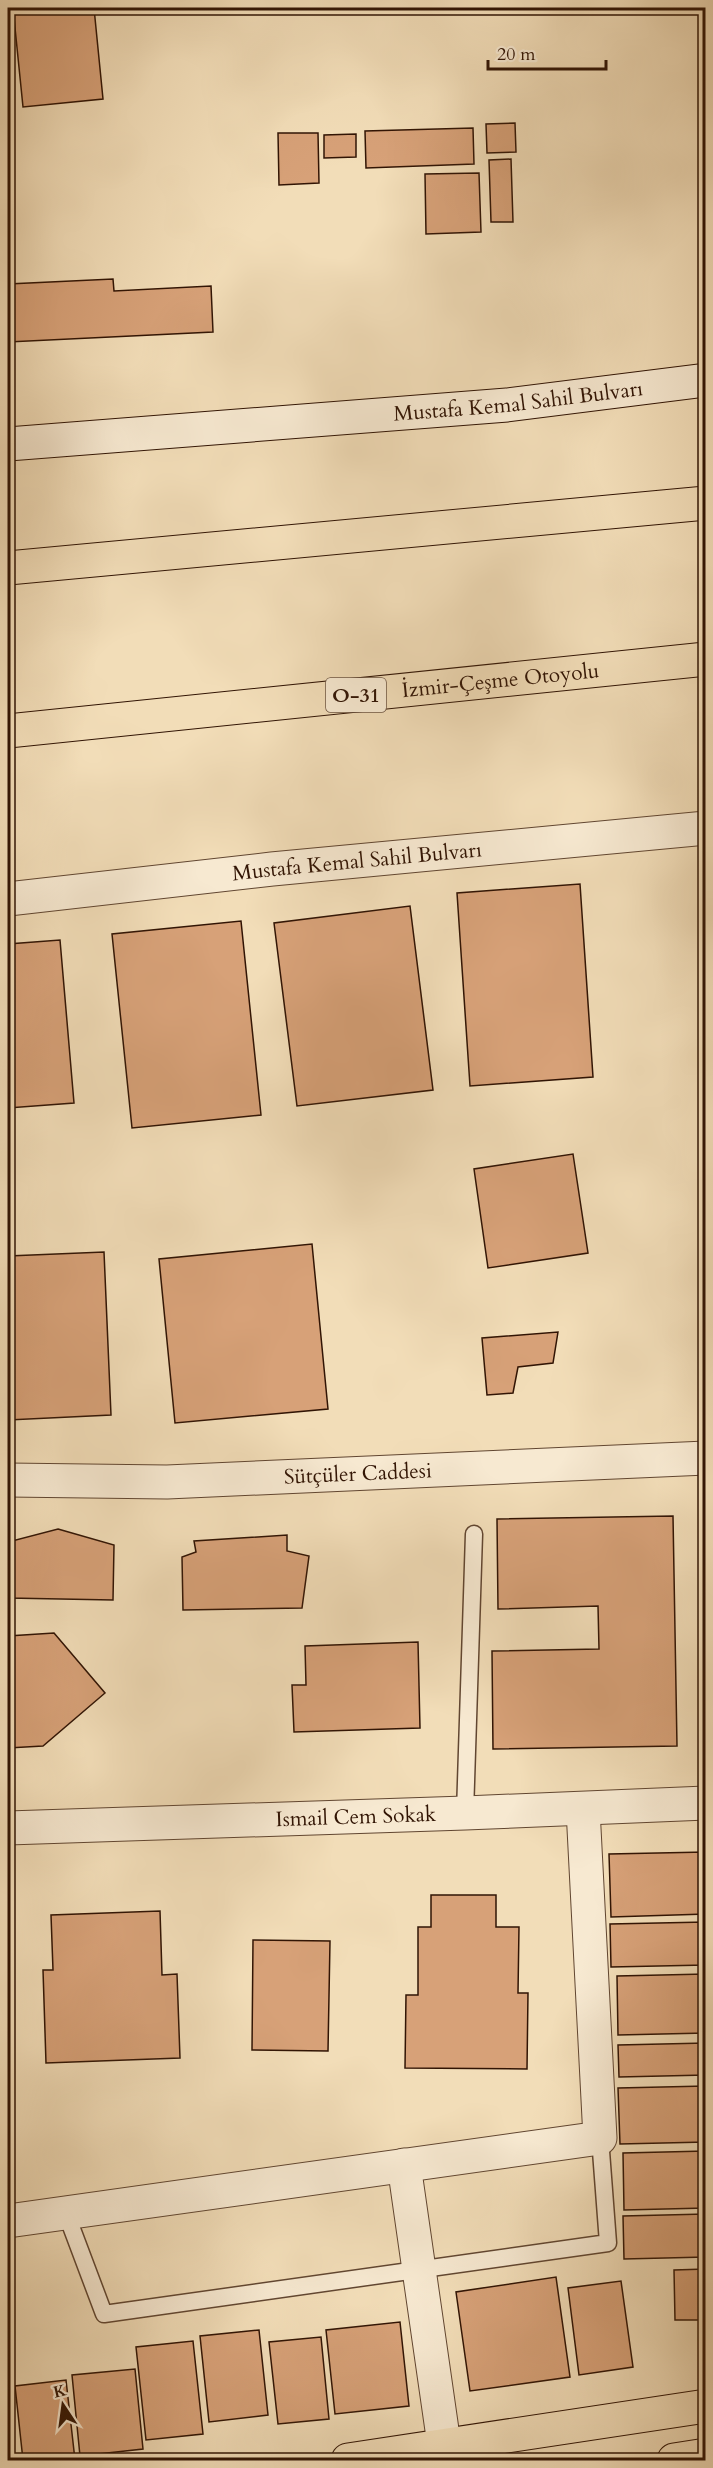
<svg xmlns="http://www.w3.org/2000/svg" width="713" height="2468" font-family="Cardo,serif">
<rect width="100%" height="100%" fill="#f2ddb8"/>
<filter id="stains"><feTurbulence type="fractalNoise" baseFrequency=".00333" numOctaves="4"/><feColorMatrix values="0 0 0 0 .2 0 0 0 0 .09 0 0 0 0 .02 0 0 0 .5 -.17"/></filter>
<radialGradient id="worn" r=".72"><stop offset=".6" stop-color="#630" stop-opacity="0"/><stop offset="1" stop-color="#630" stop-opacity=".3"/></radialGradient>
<g fill="#d7a178" stroke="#311404" stroke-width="1.5">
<path d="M13 8H94L103 99 23 107Z"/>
<path d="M515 123 516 152 487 153 486 124Z"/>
<path d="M473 128 474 164 366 168 365 131Z"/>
<path d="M278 133H318L319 183 279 185Z"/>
<path d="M356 134V157L324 158V135Z"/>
<path d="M511 159 513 222H491L489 160Z"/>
<path d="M479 173 481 232 426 234 425 174Z"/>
<path d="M113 279 114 291 211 286 213 332 8 342V284Z"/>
<path d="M580 884 593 1077 470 1086 457 893Z"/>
<path d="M410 906 433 1090 297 1106 274 923Z"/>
<path d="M241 921 261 1115 132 1128 112 934Z"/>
<path d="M60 940 74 1103 8 1108V944Z"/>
<path d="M573 1154 588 1253 488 1268 474 1169Z"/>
<path d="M312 1244 328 1409 175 1423 159 1259Z"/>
<path d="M104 1252 111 1415 8 1420V1256Z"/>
<path d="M558 1332 553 1363 518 1367 513 1393 487 1395 482 1338Z"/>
<path d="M673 1516 677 1746 493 1749 492 1651 599 1649 598 1606 498 1609 497 1519Z"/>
<path d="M58 1529 114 1545 113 1600 8 1598V1542Z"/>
<path d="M287 1535V1551L309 1556 302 1608 183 1610 182 1557 196 1552 194 1541Z"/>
<path d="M54 1633 105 1693 43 1746 8 1748V1636Z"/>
<path d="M418 1642 420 1728 294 1732 292 1685H306L305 1646Z"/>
<path d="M706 1852V1914L611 1917 609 1854Z"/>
<path d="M431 1895H496V1927H519L518 1993H528L527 2069 405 2068 406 1995H418V1927H431Z"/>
<path d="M160 1911 162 1975 177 1974 180 2058 46 2063 43 1970H53L51 1915Z"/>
<path d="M706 1922V1965L611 1967 610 1924Z"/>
<path d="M253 1940 330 1941 328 2051 252 2050Z"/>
<path d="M706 1974V2033L618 2035 617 1976Z"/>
<path d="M706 2043V2075L619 2077 618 2045Z"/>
<path d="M706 2086V2142L620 2144 618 2088Z"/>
<path d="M706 2151V2208L624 2210 623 2153Z"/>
<path d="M706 2214V2257L624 2259 623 2216Z"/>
<path d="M706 2269V2320H675L674 2270Z"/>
<path d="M556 2277 570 2377 470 2391 456 2292Z"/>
<path d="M621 2281 633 2367 579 2375 568 2288Z"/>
<path d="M400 2322 409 2406 335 2414 326 2330Z"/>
<path d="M259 2330 268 2415 209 2422 200 2336Z"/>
<path d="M321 2337 329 2419 278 2424 269 2342Z"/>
<path d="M193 2341 203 2434 146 2440 136 2347Z"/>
<path d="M135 2369 143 2449 80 2456 72 2375Z"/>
<path d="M66 2380 75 2460H23L15 2386Z"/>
</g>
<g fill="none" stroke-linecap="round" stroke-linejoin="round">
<defs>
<g id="service">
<path d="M465 1813 474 1534"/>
<path d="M66 2213 104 2314 608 2243 600 2138"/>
</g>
<g id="minor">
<path id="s1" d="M8 1828 465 1813 706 1803"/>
<path d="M404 2165 444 2444"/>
<path d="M8 2221 600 2138 583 1809"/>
</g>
<g id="tertiary">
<path id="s2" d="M8 899 272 869 706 828"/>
<path id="s3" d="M8 1480 167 1482 706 1458"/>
</g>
<g id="secondary">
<path id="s4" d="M8 444 507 405 706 380"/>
</g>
<g id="primary">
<path d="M348 2460 706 2406"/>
<path d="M674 2460 706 2455"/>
</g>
<g id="motorway">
<path d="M8 568 706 503"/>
<path id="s5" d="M8 731 706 659"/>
</g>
</defs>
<use href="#service" stroke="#614631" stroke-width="19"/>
<use href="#minor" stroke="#614631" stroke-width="35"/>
<use href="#tertiary" stroke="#614631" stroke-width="35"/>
<use href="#secondary" stroke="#311404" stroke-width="35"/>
<use href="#primary" stroke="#311404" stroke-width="35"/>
<use href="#motorway" stroke="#311404" stroke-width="35"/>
<use href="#service" stroke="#f7e9d1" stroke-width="16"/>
<use href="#minor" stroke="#f7e9d1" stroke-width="33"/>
<use href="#tertiary" stroke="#f7e9d1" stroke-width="33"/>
<use href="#secondary" stroke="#f7e9d1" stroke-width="33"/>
<use href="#primary" stroke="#f2ddb8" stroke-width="33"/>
<use href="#motorway" stroke="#f2ddb8" stroke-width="33"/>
</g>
<g text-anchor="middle" stroke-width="5" stroke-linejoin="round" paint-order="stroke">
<rect fill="#f7e9d1" stroke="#6c5442" stroke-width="1.5" x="326" y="678" width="60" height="34" rx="4.5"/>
<g font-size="20" font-weight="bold" fill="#311404">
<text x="356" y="702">O-31</text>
</g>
<g font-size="21" fill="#311404" stroke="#f7e9d1">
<text dy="7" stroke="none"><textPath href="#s4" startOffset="512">Mustafa Kemal Sahil Bulvarı</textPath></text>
<text dy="7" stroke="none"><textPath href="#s5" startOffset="495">İzmir-Çeşme Otoyolu</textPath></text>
<text dy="7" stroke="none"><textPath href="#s2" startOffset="351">Mustafa Kemal Sahil Bulvarı</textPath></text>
<text dy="7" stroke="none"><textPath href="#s3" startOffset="350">Sütçüler Caddesi</textPath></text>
<text dy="7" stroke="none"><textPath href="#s1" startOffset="348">Ismail Cem Sokak</textPath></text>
</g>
</g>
<rect width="713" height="2468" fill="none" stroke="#f2ddb8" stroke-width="30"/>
<rect x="9" y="9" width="695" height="2450" fill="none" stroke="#311404" stroke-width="3"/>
<rect x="15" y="15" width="683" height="2438" fill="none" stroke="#311404" stroke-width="1.5"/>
<g transform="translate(63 2405) rotate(347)" stroke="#f7e9d1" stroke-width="4.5" paint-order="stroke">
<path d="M0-4.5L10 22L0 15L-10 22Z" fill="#311404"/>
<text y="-9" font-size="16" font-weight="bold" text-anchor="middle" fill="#311404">K</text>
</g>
<path d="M488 60v9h118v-9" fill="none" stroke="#311404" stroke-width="3"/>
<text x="497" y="60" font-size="18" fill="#311404" stroke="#f7e9d1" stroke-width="4.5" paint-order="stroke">20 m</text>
<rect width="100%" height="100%" filter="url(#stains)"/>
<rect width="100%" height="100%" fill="url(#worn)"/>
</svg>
